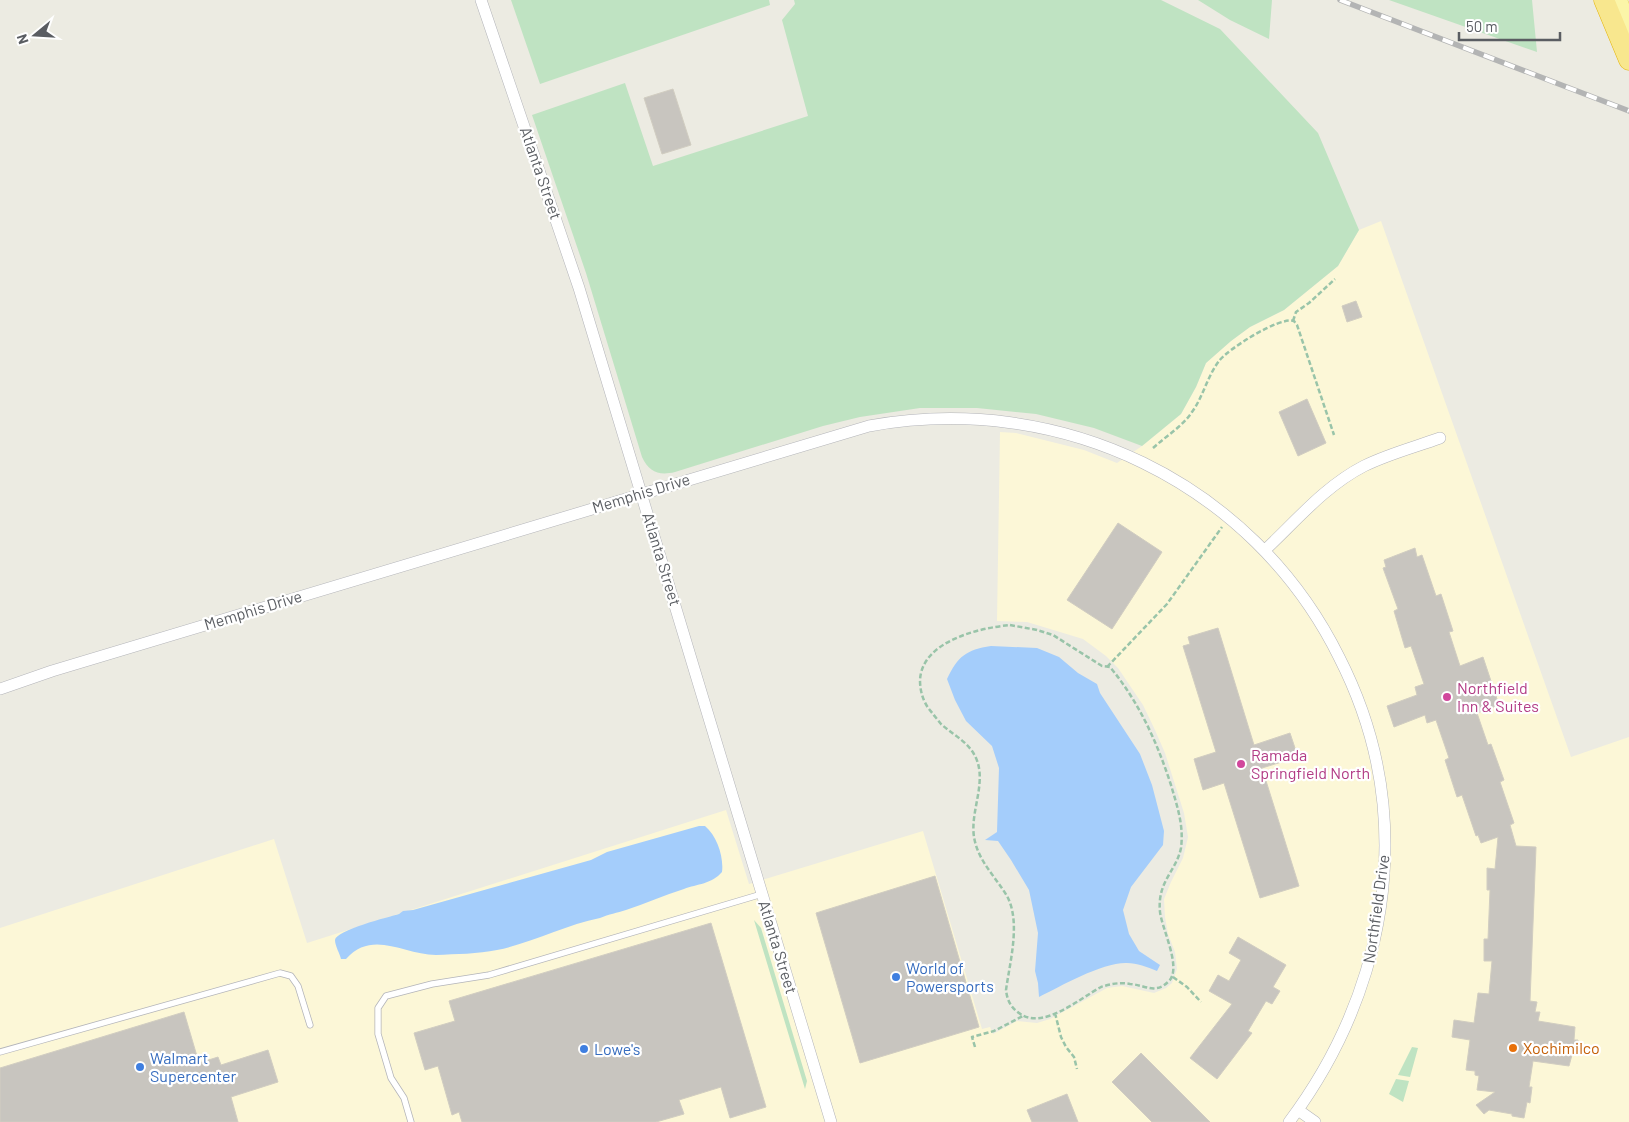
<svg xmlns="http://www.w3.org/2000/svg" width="1629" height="1122" font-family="Barlow,sans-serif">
<rect width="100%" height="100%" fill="#ecebe2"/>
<path fill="#fcf7d7" d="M1381 221 1571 757 1629 737V1122H0V928L274 839 307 943 726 810 749 884 923 831 982 1029 990 1027 993 1034 1017 1021 1037 1023 1050 1019 1107 988 1122 986 1154 993 1166 988 1172 983 1177 969 1175 952 1168 934 1165 917 1164 899 1171 882 1183 858 1188 837 1184 813 1165 753 1155 730 1143 705 1118 668 1106 656 1083 639 1027 622 997 621 1000 432 1016 433 1084 450 1117 463 1142 446 1181 414 1196 387 1206 363 1231 341 1250 327 1284 310 1338 266 1359 230Z"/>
<path fill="#bfe3c2" d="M511 0H769L770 5 540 84Z
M794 0H1161L1220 29 1318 133 1359 230 1338 266 1284 310 1250 327 1231 341 1206 363 1196 387 1181 414 1142 446 1094 428 1036 414 977 408H920L860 417 823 426 675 472C659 476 649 472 642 457L586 273 532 115 625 83 653 166 808 116 782 20 795 4Z
M1198 0H1272L1269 39 1230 20Z
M1389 0H1532L1537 52Z
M754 920 761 928 807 1081 805 1089Z
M1412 1047 1418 1048 1410 1077 1398 1075Z
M1396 1079 1409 1081 1403 1102 1389 1094Z"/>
<path fill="#a4cdfb" d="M991 646 1037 648 1059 657 1078 673 1097 684 1100 693 1140 754 1152 785 1164 831 1163 845 1131 887 1123 910 1129 934 1139 951 1160 965 1157 971C1147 967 1137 963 1127 963 1103 962 1061 986 1039 997L1038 983 1035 971 1038 933 1029 890 1011 860 998 841 985 840 997 832 999 768 992 746 966 721 955 700 947 679C958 656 966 650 991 646Z
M699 826H705C717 836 724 857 722 872 712 884 697 884 684 889 664 895 645 904 626 910 617 913 609 914 600 918 565 925 532 943 497 950 478 954 456 954 436 955 404 955 373 929 346 959H341C340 954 335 946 335 940 336 930 389 917 399 914L403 911 413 910 591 860 607 852Z"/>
<path fill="#c8c5bf" stroke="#d1cdc1" d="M673 89 691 145 662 154 644 98Z
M1356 301 1362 317 1347 322 1342 306Z
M1307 399 1326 443 1298 456 1279 412Z
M1118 523 1162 552 1112 629 1067 600Z
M1415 548 1417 557 1422 555 1436 596 1441 594 1453 631 1449 632 1460 666 1483 657 1499 705 1477 713 1488 745 1491 744 1504 780 1500 782 1514 823 1510 825 1516 846 1536 847 1530 1001 1537 1002 1535 1012H1540L1538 1021 1575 1027 1574 1040H1578L1576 1054 1572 1055 1569 1066 1533 1061 1529 1087H1532L1530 1103 1527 1102 1524 1118 1512 1116V1114L1489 1110 1484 1114 1476 1105 1495 1092 1477 1090 1479 1076 1475 1075V1071L1466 1070 1470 1040 1452 1037 1454 1020 1474 1023 1478 993 1489 994 1492 961H1484V939H1488L1490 890H1487V868L1495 869 1498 837 1481 843 1478 835 1476 836 1462 795 1457 797 1445 760 1449 758 1436 720 1427 723 1425 715 1394 727 1387 706 1417 695 1415 687 1424 684 1411 646 1405 648 1394 611 1398 609 1383 568 1386 567 1384 560Z
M1218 628 1254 745 1290 733 1298 757 1262 768 1299 886 1260 898 1224 783 1203 790 1194 759 1216 752 1183 646 1190 644 1188 637Z
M935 876 979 1027 860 1063 816 913Z
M711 923 766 1107 730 1118 721 1087 679 1100 684 1114 656 1122H462L459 1112 452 1115 438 1066 425 1070 414 1033 455 1021 449 1001Z
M1238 937 1286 965 1273 987 1280 991 1272 1004 1266 1001 1248 1031 1252 1033 1217 1079 1190 1058 1232 1004 1209 991 1218 975 1229 981 1241 960 1229 953Z
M184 1012 199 1063 218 1057 221 1065 268 1050 278 1082 231 1097 238 1122H0V1068Z
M1141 1053 1210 1122H1152L1112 1082Z
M1067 1094 1078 1122H1032L1027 1110Z"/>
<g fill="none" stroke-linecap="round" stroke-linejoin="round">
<g stroke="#b3b4b9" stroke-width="7">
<path id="service" d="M0 1052 280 973 291 976 298 986 310 1025
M411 1122 404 1098 391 1078 378 1034V1008L386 996 432 984 489 975 762 894"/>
</g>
<g stroke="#b3b4b9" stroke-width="12">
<path id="minor" d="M481 0 579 288 831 1122
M1265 550C1296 521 1325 486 1364 466 1388 454 1415 447 1440 438
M0 689 52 671 869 426C1060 391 1252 482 1339 657 1362 702 1378 753 1383 804 1394 919 1358 1030 1289 1122
M1298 1110 1315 1122"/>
</g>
<g stroke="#ebd05d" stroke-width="19">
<path id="primary" d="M1618 0 1629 31"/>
</g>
<g stroke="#e4b40a" stroke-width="21">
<path id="motorway" d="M1604 0 1629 60"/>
</g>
<path stroke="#99c4a9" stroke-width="2.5" stroke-dasharray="5 2.5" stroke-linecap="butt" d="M1293 321 1296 312 1309 303 1335 279
M1153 448C1166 436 1182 427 1192 412 1203 397 1207 377 1219 361 1228 349 1280 316 1294 321L1297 325 1334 435
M1010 625 1037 630 1053 635 1102 666 1110 667C1139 702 1157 742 1171 785 1177 806 1184 825 1181 848 1176 872 1157 881 1160 912 1162 929 1182 968 1169 981 1155 995 1146 985 1130 984 1120 982 1110 984 1101 987 1079 999 1042 1031 1019 1013 1010 1007 1007 999 1006 990 1010 961 1021 922 1007 896 995 876 978 861 974 837 970 811 987 783 976 758 969 742 953 735 941 724 937 719 933 714 929 709 923 701 920 691 920 680 922 641 979 628 1010 625Z
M1107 667 1167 604 1222 527
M1173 977 1187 987 1201 1002
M1055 1013 1061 1037 1066 1047 1074 1057 1077 1069
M975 1047 972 1037 994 1031 1023 1016"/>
<use href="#service" stroke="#fff" stroke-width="5.5"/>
<use href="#minor" stroke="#fff" stroke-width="11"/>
<use href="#primary" stroke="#fbf5a8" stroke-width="18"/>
<use href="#motorway" stroke="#f8e78e" stroke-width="20"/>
<g stroke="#b3b4b4" stroke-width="5.5">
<path id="rail" d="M1340 0 1629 111"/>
</g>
<use href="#rail" stroke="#fff" stroke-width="4" stroke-dasharray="11" stroke-linecap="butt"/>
</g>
<g fill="#d1479c" stroke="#fff" stroke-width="2">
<circle cx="1447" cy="697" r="5"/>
<circle cx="1241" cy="764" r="5"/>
</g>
<g fill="#3f7fe0" stroke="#fff" stroke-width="2">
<circle cx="896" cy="977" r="5"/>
<circle cx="584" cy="1049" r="5"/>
<circle cx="140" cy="1067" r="5"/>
</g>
<circle fill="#e8710a" stroke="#fff" stroke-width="2" cx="1513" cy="1048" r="5"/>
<g text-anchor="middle" stroke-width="4.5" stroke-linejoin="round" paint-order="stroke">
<g font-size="16" fill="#5a5d62" stroke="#fff">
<text transform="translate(541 173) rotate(71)" y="6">Atlanta Street</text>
<text transform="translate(641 493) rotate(-17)" y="6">Memphis Drive</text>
<text transform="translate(662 559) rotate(73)" y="6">Atlanta Street</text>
<text transform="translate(253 610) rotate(-17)" y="6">Memphis Drive</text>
<text transform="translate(1376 909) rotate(-82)" y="6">Northfield Drive</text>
<text transform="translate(778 947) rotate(73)" y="6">Atlanta Street</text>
</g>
<g font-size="16" fill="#b23c85" stroke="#fff" text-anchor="start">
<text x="1457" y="694">Northfield<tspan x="1457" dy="18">Inn &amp; Suites</tspan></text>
<text x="1251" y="761">Ramada<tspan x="1251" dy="18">Springfield North</tspan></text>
</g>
<g font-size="16" fill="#366cbe" stroke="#fff" text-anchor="start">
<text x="906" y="974">World of<tspan x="906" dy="18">Powersports</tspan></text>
<text x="594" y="1055">Lowe's</text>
<text x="150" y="1064">Walmart<tspan x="150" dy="18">Supercenter</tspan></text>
</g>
<g font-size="16" fill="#c56008" stroke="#fff" text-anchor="start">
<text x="1523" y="1054">Xochimilco</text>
</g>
</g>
<g transform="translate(35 35) rotate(252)" stroke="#ffffff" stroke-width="4" paint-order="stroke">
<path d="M0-4L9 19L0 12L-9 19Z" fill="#5a5d62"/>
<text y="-8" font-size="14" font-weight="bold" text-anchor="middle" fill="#5a5d62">N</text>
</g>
<path d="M1459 32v8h101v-8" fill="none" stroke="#5a5d62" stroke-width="2.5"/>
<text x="1466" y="32" font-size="15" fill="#5a5d62" stroke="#ffffff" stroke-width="4" paint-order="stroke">50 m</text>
</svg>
